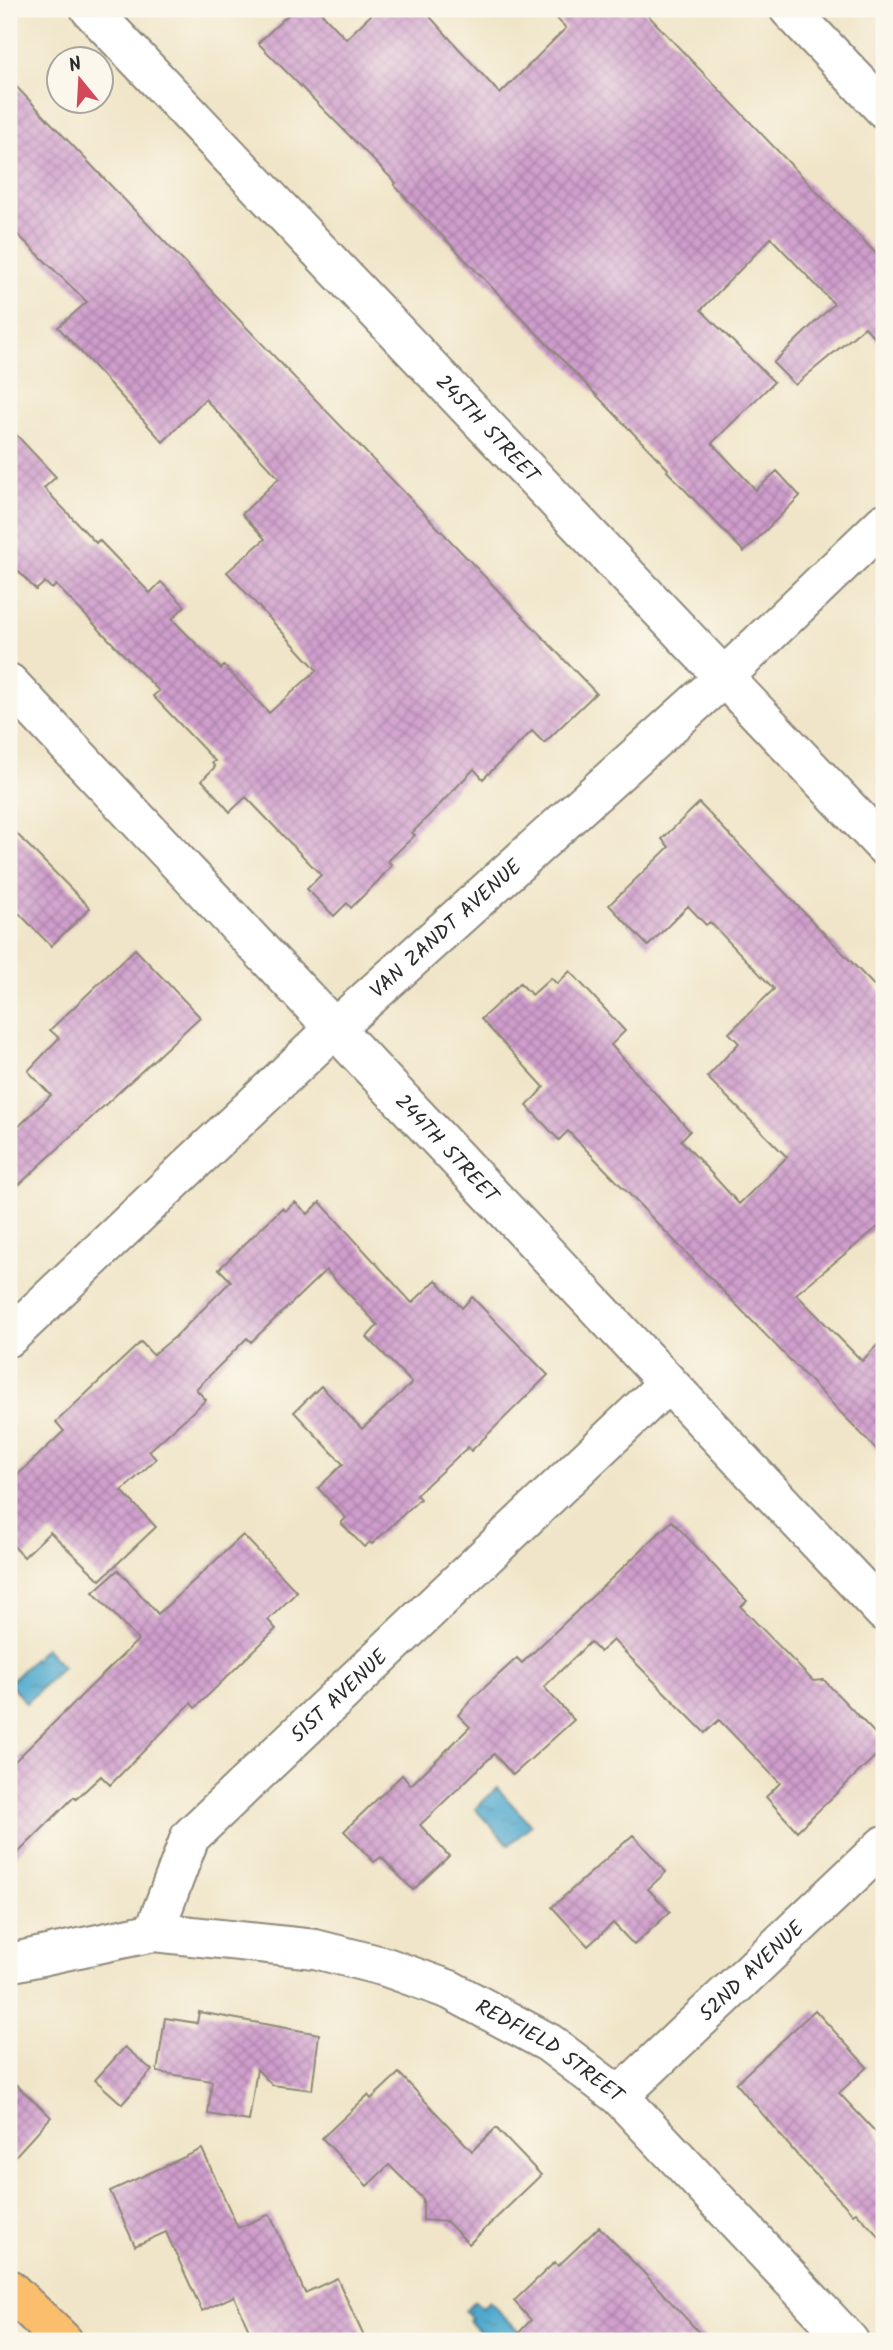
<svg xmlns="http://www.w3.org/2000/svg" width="893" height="2350" font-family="Kalam,sans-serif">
<defs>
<pattern id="water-ripples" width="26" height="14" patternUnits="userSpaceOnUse" patternTransform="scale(1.75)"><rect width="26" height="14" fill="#50a9cd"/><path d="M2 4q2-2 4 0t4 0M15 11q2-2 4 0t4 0" fill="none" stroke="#438aa7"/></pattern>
<pattern id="building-cross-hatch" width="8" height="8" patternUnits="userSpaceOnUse" patternTransform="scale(1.75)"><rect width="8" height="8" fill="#d09ecd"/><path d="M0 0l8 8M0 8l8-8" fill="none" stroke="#a981a7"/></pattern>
</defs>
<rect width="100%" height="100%" fill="#fbf7ec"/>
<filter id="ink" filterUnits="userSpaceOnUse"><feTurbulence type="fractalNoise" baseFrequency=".0143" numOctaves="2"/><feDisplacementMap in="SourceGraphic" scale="14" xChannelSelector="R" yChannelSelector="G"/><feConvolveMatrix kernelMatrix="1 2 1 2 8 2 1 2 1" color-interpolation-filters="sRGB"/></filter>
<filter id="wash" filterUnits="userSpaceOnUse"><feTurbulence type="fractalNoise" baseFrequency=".00686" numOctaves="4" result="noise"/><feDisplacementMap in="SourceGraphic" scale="28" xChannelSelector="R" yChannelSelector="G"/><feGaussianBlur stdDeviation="1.57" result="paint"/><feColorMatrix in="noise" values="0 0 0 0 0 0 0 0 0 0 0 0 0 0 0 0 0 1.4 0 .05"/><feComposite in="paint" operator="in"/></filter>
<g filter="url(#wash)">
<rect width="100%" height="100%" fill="#f0e5c8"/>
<path fill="url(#water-ripples)" stroke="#3e6a7c" stroke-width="2" d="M45 1648 63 1667 26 1703 9 1683Z
M497 1788 531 1825 509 1845 475 1809Z
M475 2301 482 2308 489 2301 519 2331 518 2341H489L469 2321 472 2318 465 2311Z"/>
<g id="blocks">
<path fill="url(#building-cross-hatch)" d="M294 9H318L346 39 377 9H423L500 94 566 28 548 9H642L884 262V348L865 327 795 385 773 363 834 304 771 238 701 310 774 382 712 443 756 490 777 471 800 496 744 552 667 471 668 469 422 215 394 185 396 183 258 43Z
M9 79 596 693 544 743 532 731 483 779 474 769 412 833 415 835 388 861 392 865 378 881 351 908 347 903 334 916 307 889 321 875 246 797 230 812 202 780 215 767 212 763 215 761 153 696 159 691 56 585 52 589 45 582 36 590 9 561V427L56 477 44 488 96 543 99 540 150 593 161 582 185 606 172 619 221 669 224 666 269 713 317 670 227 572 265 539 242 514 279 478 205 399 163 442 58 327 87 302 9 226Z
M699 803 884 996V1222L796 1294 862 1361 884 1338V1457L568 1131 559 1140 527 1106 544 1087 481 1019 520 983 532 995 551 978 557 984 570 971 625 1031 611 1045 690 1131 681 1140 739 1204 787 1157 707 1077 739 1043 729 1033 774 989 710 922 706 925 688 906 648 946 609 905 669 847 662 839Z
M9 826 90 908 51 946 9 903Z
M135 949 200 1017 9 1194V1136L51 1095 28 1071 59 1038 50 1030Z
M295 1202 308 1214 320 1202 412 1303 436 1280 462 1308 472 1297 548 1375 471 1451 468 1447 416 1495 420 1499 372 1544 370 1542 364 1547 341 1523 346 1518 318 1488 343 1464 294 1412 321 1386 362 1429 412 1383 367 1337 378 1325 326 1270 251 1342 247 1338 196 1389 206 1400 149 1451 156 1459 122 1491 156 1527 100 1580 50 1532 24 1557 9 1541V1483L64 1431 56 1422 141 1342 153 1355 175 1337 231 1281 219 1269 282 1208 285 1211Z
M672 1521 747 1601 741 1607 813 1681 824 1680 884 1743V1748L797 1831 766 1797 780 1783 719 1720 705 1733 613 1640 600 1652 590 1642 544 1687 574 1720 513 1775 494 1754 420 1825 449 1856 413 1890 381 1857 374 1862 344 1831 402 1775 411 1785 470 1727 458 1715 472 1699 517 1658 522 1663Z
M243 1535 297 1592 268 1620 276 1629 195 1708 191 1703 110 1785 101 1776 76 1799 74 1797 9 1862V1767L138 1640 93 1592 118 1570 158 1614Z
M633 1835 666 1872 648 1889 670 1912 634 1945 613 1923 588 1946 552 1907Z
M815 2010 867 2067 839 2093 884 2141V2242L856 2212 853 2214 799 2157 736 2083Z
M199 2012 319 2034 312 2090 272 2085 257 2069 249 2121 208 2114 212 2081 157 2072 165 2018 197 2023Z
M125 2047 152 2070 122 2104 95 2080Z
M399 2073 472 2151 496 2128 541 2175 469 2244 447 2222 423 2220V2199L389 2165 367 2186 322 2138 368 2095 371 2099Z
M9 2078 51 2117 9 2163Z
M202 2149 238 2228 270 2214 305 2293 337 2278 366 2341H254L234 2296 202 2311 166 2232 135 2246 110 2191Z
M599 2227 643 2272 707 2341H511L531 2320 514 2301 555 2262 558 2266Z"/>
</g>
</g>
<g filter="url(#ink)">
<use href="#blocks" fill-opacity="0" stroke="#8e887a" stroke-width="2"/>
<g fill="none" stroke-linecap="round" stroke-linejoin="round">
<g stroke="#8e887a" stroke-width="42">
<g id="minor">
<path id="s1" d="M90 9 884 846"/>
<path d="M789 9 884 109"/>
<path id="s2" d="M9 683 884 1612"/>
<path id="s3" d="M9 1337 334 1029 723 678 884 523"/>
<path id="s4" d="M154 1932 315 1949 386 1967 450 1990 549 2043 619 2096 849 2341"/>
<path id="s5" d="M9 1963 154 1932 190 1837 668 1383"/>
<path id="s6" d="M619 2096 884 1845"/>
</g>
</g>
<g stroke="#8e887a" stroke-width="42">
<path id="major" d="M9 2289 63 2341"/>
</g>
<use href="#minor" stroke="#fff" stroke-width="38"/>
<use href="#major" stroke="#fabe6d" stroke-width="38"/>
</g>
</g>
<g text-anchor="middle" stroke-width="5" stroke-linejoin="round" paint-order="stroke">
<g font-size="21" fill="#2b2b2b" stroke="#fbf7ec">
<text dy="7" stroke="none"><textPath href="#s1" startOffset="578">245TH STREET</textPath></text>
<text dy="7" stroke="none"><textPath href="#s3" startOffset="598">VAN ZANDT AVENUE</textPath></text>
<text dy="7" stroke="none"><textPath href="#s2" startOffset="639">244TH STREET</textPath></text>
<text dy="7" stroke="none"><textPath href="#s5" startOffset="455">51ST AVENUE</textPath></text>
<text dy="7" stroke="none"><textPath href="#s6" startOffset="182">52ND AVENUE</textPath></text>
<text dy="7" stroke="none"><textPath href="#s4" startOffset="420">REDFIELD STREET</textPath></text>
</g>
</g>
<rect width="893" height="2350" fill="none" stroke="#fbf7ec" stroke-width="35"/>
<g transform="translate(80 80) rotate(342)"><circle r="33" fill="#fbf7ec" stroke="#a8a59f" stroke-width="2"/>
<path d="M0-5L12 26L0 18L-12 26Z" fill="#d1495b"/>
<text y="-10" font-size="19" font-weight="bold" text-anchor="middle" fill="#2b2b2b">N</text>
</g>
</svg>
